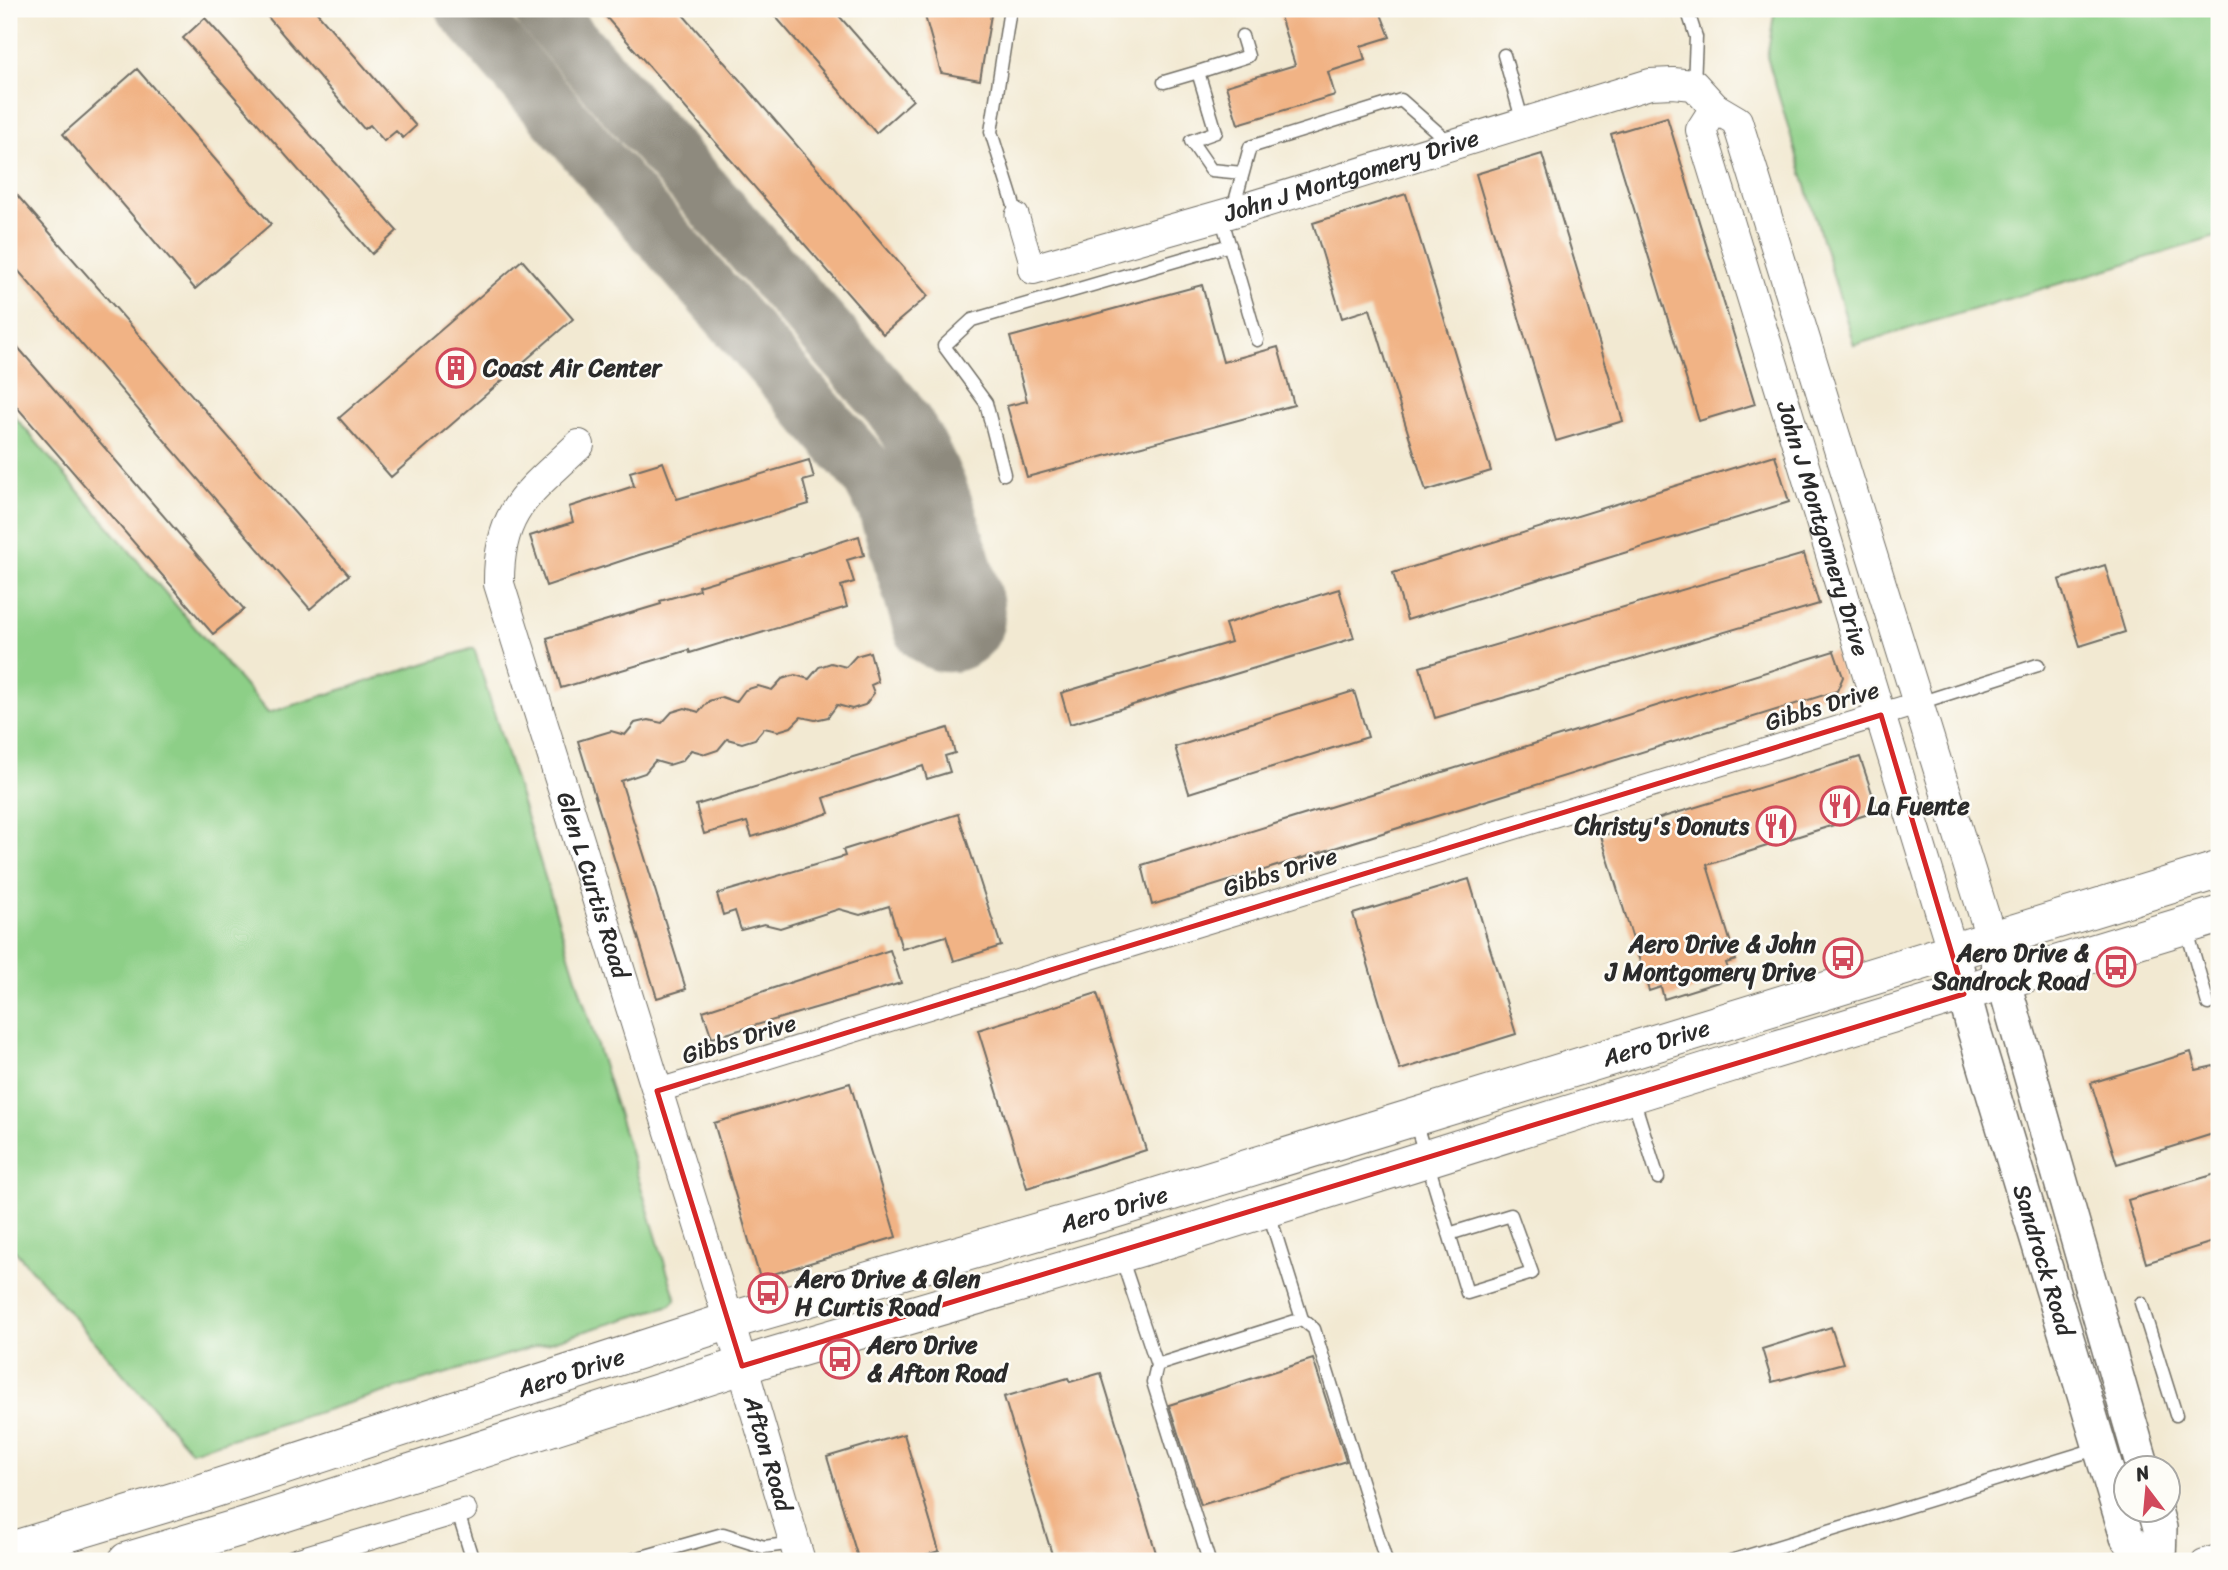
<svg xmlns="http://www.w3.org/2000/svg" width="2228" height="1570" font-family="Sriracha,sans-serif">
<rect width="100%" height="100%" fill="#fdfcf7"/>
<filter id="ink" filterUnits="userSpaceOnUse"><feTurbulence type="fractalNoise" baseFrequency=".0143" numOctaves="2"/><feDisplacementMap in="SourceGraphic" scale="14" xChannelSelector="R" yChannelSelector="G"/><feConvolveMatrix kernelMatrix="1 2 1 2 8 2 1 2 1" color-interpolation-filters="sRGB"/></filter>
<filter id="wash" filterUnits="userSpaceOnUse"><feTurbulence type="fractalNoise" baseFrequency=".00686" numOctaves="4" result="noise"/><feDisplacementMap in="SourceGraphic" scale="28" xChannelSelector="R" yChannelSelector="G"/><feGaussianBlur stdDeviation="1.57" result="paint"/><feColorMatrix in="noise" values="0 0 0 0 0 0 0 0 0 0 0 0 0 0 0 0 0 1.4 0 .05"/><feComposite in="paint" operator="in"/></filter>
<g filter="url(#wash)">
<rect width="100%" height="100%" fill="#f2e9d2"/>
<path fill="#8dcf87" stroke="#5c7d59" stroke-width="2" d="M1775 9H2219V236L1854 345 1767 57Z
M9 410 268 713 474 648 676 1300 671 1305 191 1451 9 1244Z"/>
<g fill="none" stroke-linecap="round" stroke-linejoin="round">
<path stroke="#8e8a7e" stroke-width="58" d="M465 9 869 474 886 506 923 630C932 640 943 646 956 642 965 639 972 633 975 624 979 608 969 587 965 572 948 512 932 461 895 410L542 9"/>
</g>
<g id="blocks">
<path fill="#f1b385" d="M261 9H314L416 126 403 138 396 131 384 141 370 125 364 129Z
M599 9H678L928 296 883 334Z
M769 9H833L913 100 876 133Z
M923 9H992L980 80 941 73Z
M1302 9H1379L1390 37 1361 46 1365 60 1328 72 1335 95 1238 124 1226 86 1295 65 1280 16Z
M205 18 397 231 372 254 183 38Z
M137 69 271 224 195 289 63 134Z
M1667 117 1755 404 1699 421 1611 134Z
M1542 154 1623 421 1556 441 1476 174Z
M9 186 349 575 310 609 9 260Z
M1406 194 1491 471 1426 491 1370 309 1342 318 1313 223Z
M522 260 573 319 391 477 339 418Z
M1202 285 1223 362 1278 347 1294 405 1027 477 1007 406 1027 401 1010 337Z
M9 337 244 609 213 634 9 398Z
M1775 455 1789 502 1407 620 1393 573Z
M809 460 814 478 803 481 809 504 639 555 546 586 530 536 573 522 569 507 634 486 630 472 663 462 677 499Z
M859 536 864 555 847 560 854 582 841 586 847 607 741 639V637L690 653 689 650 561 688 547 638 661 604 660 601 699 590 698 586 802 555V554Z
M1804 554 1819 604 1435 718 1420 667Z
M2105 565 2125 632 2080 646 2059 580Z
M1339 589 1354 638 1070 724 1061 693 1231 642 1225 624Z
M1834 651 1843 677 1837 691 1152 905 1142 865Z
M870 652 878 682 871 685 874 693 865 705 852 709 837 705 828 717 815 720 801 717 791 727 778 731 764 728 755 739 742 743 727 739 718 750 706 754 691 750 682 761 669 765 655 761 645 773 621 781 686 989 657 998 578 741 611 731 625 735 635 723 648 720 662 723 672 712 685 708 699 712 709 701 722 697 736 702 745 690 758 686 772 690 782 679 795 675 809 679 819 667 831 663 846 667 856 656Z
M1354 691 1368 737 1189 793 1175 747Z
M948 728 955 753 945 756 950 772 927 779 923 766 829 796 824 798 829 813 752 837 747 822 704 834 696 805Z
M1860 757 1878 811 1707 865 1736 960 1726 963 1731 978 1664 999 1661 987 1649 991 1601 836Z
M958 814 1001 946 954 961 946 936 902 949 889 906 860 915 839 909 780 928 764 924 741 930 735 911 723 915 717 894 845 856 843 850Z
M1469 879 1516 1034 1400 1070 1353 914Z
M890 950 901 983 712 1038 703 1011Z
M1097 993 1146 1150 1027 1188 978 1030Z
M2191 1052 2196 1070 2214 1066 2219 1082V1120L2213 1122 2216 1133 2117 1164 2091 1083Z
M850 1083 896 1237 760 1278 714 1123Z
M2219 1173V1240L2146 1263 2128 1200Z
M1831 1327 1843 1363 1772 1382 1762 1349Z
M1313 1359 1346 1461 1201 1505 1169 1405Z
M1101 1373 1157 1556 1142 1561H1054L1004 1397 1068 1378 1070 1382Z
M904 1434 939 1551 905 1561H859L827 1457Z"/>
</g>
</g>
<g filter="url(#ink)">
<use href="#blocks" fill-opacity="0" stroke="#716e65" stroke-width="2"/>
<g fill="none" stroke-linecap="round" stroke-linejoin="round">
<g stroke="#716e65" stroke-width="15">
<path id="service" d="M1010 9 991 132 1017 215
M1687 9 1696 37 1694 85
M1504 55 1523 123
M1198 72 1248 56 1242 36
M1164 82 1198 72 1216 132 1191 141 1211 170 1243 173
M1233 209 1250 147 1401 100 1451 144
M1221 216 1257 340
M1004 474 986 403 944 346 972 320 1230 245
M1919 703 2038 665
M2186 927 2208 1004
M1633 1098 1658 1178
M1415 1121 1467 1293 1532 1273 1511 1215 1449 1234
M1121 1257 1157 1365 1302 1319 1268 1210
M2141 1303 2176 1415
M1302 1319 1314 1329 1386 1561
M1157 1365 1153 1382 1209 1561
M458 1513 473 1561
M628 1561 723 1534 764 1547 794 1543
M1731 1561 2099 1448"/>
</g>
<g stroke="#716e65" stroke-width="25">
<path id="minor" d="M1017 215 1033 269
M657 1091 1919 703
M294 1561 465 1510
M2203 1561 2219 1556"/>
</g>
<g stroke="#716e65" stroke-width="32">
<g id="tertiary">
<path id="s1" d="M1715 108 1701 130 1953 953"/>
<path id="s2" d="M1033 269 1233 212 1650 84 1673 83 1694 85 1715 108 1737 121 1992 941"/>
<path id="s3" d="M579 445C529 493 498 509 499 584L729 1321 800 1561"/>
</g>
</g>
<g stroke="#716e65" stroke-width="36">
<g id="secondary">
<path d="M1992 941 2143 1468"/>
<path id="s4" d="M1953 953 1973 1027 2127 1537 2146 1561"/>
<path d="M2155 1510 2160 1528 2159 1561"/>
</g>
</g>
<g stroke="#716e65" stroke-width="39">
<g id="primary">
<path id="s5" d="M9 1551 201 1493 729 1321 1109 1211 2219 870"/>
<path d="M127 1561 241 1527 769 1357 1163 1241 1764 1053 2219 915"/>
</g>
</g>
<use href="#service" stroke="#fff" stroke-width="12"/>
<use href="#minor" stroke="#fff" stroke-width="23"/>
<use href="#tertiary" stroke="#fff" stroke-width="30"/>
<use href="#secondary" stroke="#fff" stroke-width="33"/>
<use href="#primary" stroke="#fff" stroke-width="37"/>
</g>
</g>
<path fill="none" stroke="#d62828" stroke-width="5" stroke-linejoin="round" d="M1881 715 1964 994 742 1366 657 1091Z"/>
<defs>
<g id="building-ring" transform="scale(2.0125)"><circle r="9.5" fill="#fdfcf7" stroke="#d1495b" stroke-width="1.5"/><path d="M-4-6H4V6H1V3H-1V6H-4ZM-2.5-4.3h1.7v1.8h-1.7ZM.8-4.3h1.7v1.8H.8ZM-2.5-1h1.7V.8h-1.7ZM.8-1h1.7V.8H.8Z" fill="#d1495b"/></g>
<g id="restaurant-ring" transform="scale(2.0125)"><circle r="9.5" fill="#fdfcf7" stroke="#d1495b" stroke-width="1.5"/><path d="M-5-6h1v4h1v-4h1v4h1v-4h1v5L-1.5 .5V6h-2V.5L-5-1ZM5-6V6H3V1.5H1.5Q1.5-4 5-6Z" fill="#d1495b"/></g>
<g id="bus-ring" transform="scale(2.0125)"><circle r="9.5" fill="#fdfcf7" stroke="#d1495b" stroke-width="1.5"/><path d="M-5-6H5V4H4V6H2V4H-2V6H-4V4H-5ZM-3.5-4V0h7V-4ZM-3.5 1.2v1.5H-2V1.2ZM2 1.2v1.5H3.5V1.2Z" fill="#d1495b"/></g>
</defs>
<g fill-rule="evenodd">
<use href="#building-ring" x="456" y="368"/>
<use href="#restaurant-ring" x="1840" y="806"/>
<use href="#restaurant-ring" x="1776" y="826"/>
<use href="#bus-ring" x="1843" y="958"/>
<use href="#bus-ring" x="2116" y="967"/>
<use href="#bus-ring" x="768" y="1293"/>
<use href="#bus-ring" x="840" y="1359"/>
</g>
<g text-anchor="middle" stroke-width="5" stroke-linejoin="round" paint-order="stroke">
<g font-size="24" fill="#2b2b2b" stroke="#fdfcf7">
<text dy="8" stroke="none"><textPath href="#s2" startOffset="332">John J Montgomery Drive</textPath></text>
<text dy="8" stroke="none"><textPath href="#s1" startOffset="443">John J Montgomery Drive</textPath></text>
<text transform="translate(1822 706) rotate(-17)" y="8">Gibbs Drive</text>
<text transform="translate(1280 872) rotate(-17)" y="8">Gibbs Drive</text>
<text dy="8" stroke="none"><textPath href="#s3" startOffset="483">Glen L Curtis Road</textPath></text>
<text transform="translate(739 1039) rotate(-17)" y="8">Gibbs Drive</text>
<text dy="8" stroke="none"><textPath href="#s5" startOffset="1724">Aero Drive</textPath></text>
<text dy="8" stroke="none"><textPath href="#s5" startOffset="1157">Aero Drive</textPath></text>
<text dy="8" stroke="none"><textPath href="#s4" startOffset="320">Sandrock Road</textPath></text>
<text dy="8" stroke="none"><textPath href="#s5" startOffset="590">Aero Drive</textPath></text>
<text dy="8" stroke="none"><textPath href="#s3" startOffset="1078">Afton Road</textPath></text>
</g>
<g font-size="24" font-weight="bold" fill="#2b2b2b" stroke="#fdfcf7" text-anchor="start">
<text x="483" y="376">Coast Air Center</text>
<text x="1867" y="814">La Fuente</text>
<text x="1749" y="834" text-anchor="end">Christy's Donuts</text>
<text x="1816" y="952" text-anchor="end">Aero Drive &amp; John<tspan x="1816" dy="28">J Montgomery Drive</tspan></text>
<text x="2089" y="961" text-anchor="end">Aero Drive &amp;<tspan x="2089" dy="28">Sandrock Road</tspan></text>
<text x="795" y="1287">Aero Drive &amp; Glen<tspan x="795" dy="28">H Curtis Road</tspan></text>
<text x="867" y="1353">Aero Drive<tspan x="867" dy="28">&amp; Afton Road</tspan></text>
</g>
</g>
<rect width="2228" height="1570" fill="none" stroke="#fdfcf7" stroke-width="35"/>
<g transform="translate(2147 1489) rotate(344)"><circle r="33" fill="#fdfcf7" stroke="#a9a8a5" stroke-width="2"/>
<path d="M0-5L12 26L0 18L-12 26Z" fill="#d1495b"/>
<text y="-10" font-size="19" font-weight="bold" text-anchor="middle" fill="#2b2b2b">N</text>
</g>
</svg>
